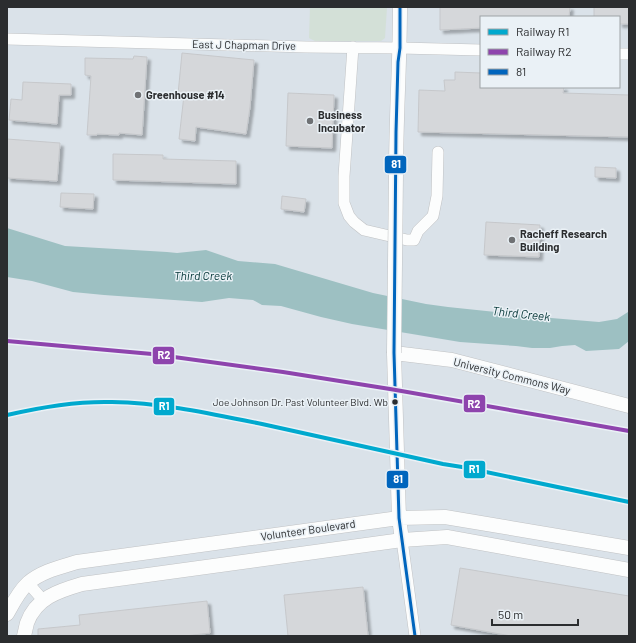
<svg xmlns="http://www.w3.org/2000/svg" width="636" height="643" font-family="Barlow,sans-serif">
<defs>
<filter id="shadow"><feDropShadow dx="3.5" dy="3.5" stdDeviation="1" flood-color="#0004"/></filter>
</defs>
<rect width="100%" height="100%" fill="#edf0f3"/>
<path fill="#dae2e9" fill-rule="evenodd" d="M7 7H629V636H7ZM481 17H619V87H481Z"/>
<path fill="#d3e0d7" d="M310 7H387L385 38 381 41H315L309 38Z"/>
<path fill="#9dc0c2" d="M7 228 65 246 167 252 177 253 206 250 238 261 275 264 373 293 426 304 448 307 551 318 599 322 617 319 628 312 629 310V341L619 349 586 351 575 345 562 346 550 348H532L516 346 460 342 352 324 321 317 281 306 262 305 253 300 229 298 202 302 104 295 73 292 32 281 7 277Z"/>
<path fill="#d5d7da" stroke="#c6c8cb" filter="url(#shadow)" d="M440 7H570L569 17H481V28L440 30Z
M594 7H629V24H619V17H594Z
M182 53 254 60 250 107 246 134 196 127 195 141 179 139 184 95 178 94Z
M134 56 147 57 142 135 119 133V135L97 134V135H87L91 76 85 75V58L133 59Z
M455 72 481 73V87H564L563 93 629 95V137L418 132 419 90 445 91 444 80H455Z
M23 82 71 84V95H59L57 124 9 120 11 99 22 100Z
M288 93 334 95 332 148 286 146Z
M7 139 60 143 57 181 7 178Z
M113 154 163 155V159L236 161V184L177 182 113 180Z
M595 167 616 168V178L595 177Z
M61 193 94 194 93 209 60 207Z
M282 196 306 199 304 212 281 209Z
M486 222 540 225 539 257 484 255Z
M460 568 629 596V636H511L451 625Z
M363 587 368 636H288L284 595Z
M207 601 210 633 185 636H38V629L80 625 79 615Z"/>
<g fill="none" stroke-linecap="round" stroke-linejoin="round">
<g stroke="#c0c2c4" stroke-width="12">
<path id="minor" d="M7 39 306 47 400 48 481 50
M353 47 344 176V203L349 216 354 222 364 230 407 240H414L418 231 433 216 437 196 438 152
M619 54H629
M402 540 415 636
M28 583 43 600"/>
</g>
<g stroke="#c0c2c4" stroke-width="15">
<path id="tertiary" d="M396 173C396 117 400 62 400 7
M402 540 399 518 394 353 452 360 629 406
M7 614C13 603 19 591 28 583 42 571 61 567 77 562L399 518 445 517 629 548
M24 636C25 632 26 627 27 623 36 598 58 591 82 584L402 540 447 537 629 570"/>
</g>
<use href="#minor" stroke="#fcfdfd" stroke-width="11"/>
<use href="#tertiary" stroke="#fcfdfd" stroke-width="14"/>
<g stroke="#c0c2c4" stroke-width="15" stroke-linecap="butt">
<path id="tertiary-bridge" d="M394 353 396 173"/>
</g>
<use href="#tertiary-bridge" stroke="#fcfdfd" stroke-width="14"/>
<g stroke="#eaf1f6" stroke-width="6">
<path id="bus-1" d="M400 7V48L398 62 396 132 394 353 399 518 415 636"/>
</g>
<use href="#bus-1" stroke="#0065bd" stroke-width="3"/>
<g stroke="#eaf1f6" stroke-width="7">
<path id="rail-1" d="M7 415C41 407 77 401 112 402 164 403 212 414 262 424 323 437 383 451 443 464L462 467 629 502"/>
</g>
<g stroke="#eaf1f6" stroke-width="7">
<path id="rail-2" d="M7 341 152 354 283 372 390 389 629 431"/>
</g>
<use href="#rail-1" stroke="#00a9ce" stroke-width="4"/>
<use href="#rail-2" stroke="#8e44ad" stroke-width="4"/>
</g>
<g fill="#6f7174" stroke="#eaf1f6" stroke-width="1.5">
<circle cx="138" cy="95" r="4"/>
<circle cx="310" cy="121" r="4"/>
<circle cx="512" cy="240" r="4"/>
</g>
<circle fill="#2b2d2f" stroke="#eaf1f6" stroke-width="1.5" cx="395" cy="402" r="3.5"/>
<g text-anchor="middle" stroke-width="3" stroke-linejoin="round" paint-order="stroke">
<g font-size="10" fill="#2b2d2f" stroke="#eaf1f6" text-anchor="end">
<text x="388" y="406">Joe Johnson Dr. Past Volunteer Blvd. Wb</text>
</g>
<g font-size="11" fill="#2b2d2f" stroke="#eaf1f6">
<text transform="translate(244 45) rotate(1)" y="4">East J Chapman Drive</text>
<text transform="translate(512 376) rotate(14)" y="4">University Commons Way</text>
<text transform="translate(308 530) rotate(-8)" y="4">Volunteer Boulevard</text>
</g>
<g font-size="11" font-weight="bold" fill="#2b2d2f" stroke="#eaf1f6" text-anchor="start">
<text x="146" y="99">Greenhouse #14</text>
<text x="318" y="119">Business<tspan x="318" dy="13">Incubator</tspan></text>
<text x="520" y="238">Racheff Research<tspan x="520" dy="13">Building</tspan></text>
</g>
<g font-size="12" font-style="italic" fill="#033536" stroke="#eaf1f6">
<text x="203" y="280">Third Creek</text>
<text transform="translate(521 314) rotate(6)" y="4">Third Creek</text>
</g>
</g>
<g stroke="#eaf1f6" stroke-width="1.5">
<rect x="384" y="155" width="23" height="19" rx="4" fill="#0065bd"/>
<rect x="152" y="346" width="23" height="19" rx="4" fill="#8e44ad"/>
<rect x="463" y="394" width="23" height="19" rx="4" fill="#8e44ad"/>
<rect x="153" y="397" width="22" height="19" rx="4" fill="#00a9ce"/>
<rect x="463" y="460" width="23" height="19" rx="4" fill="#00a9ce"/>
<rect x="386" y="470" width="23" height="19" rx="4" fill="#0065bd"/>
</g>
<g font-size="11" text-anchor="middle" font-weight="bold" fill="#fff">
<text x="396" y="168">81</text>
<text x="164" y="359">R2</text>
<text x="474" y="408">R2</text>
<text x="164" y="410">R1</text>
<text x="474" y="473">R1</text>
<text x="398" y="483">81</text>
</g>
<rect width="636" height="643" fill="none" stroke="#2b2d2f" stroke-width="16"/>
<rect x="480" y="16" width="140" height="72" fill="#eaf1f6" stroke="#9ea3a6"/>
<rect x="488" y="29" width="20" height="6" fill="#00a9ce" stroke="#9ea3a6"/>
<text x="516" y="36" font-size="12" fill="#2b2d2f">Railway R1</text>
<rect x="488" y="49" width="20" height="6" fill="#8e44ad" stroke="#9ea3a6"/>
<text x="516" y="56" font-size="12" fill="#2b2d2f">Railway R2</text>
<rect x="488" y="69" width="20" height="6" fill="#0065bd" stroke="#9ea3a6"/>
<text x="516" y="76" font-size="12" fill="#2b2d2f">81</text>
<path d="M492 619v6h86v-6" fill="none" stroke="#2b2d2f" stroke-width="2"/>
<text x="498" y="619" font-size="12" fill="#2b2d2f" stroke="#eaf1f6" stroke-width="3" paint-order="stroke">50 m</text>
</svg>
